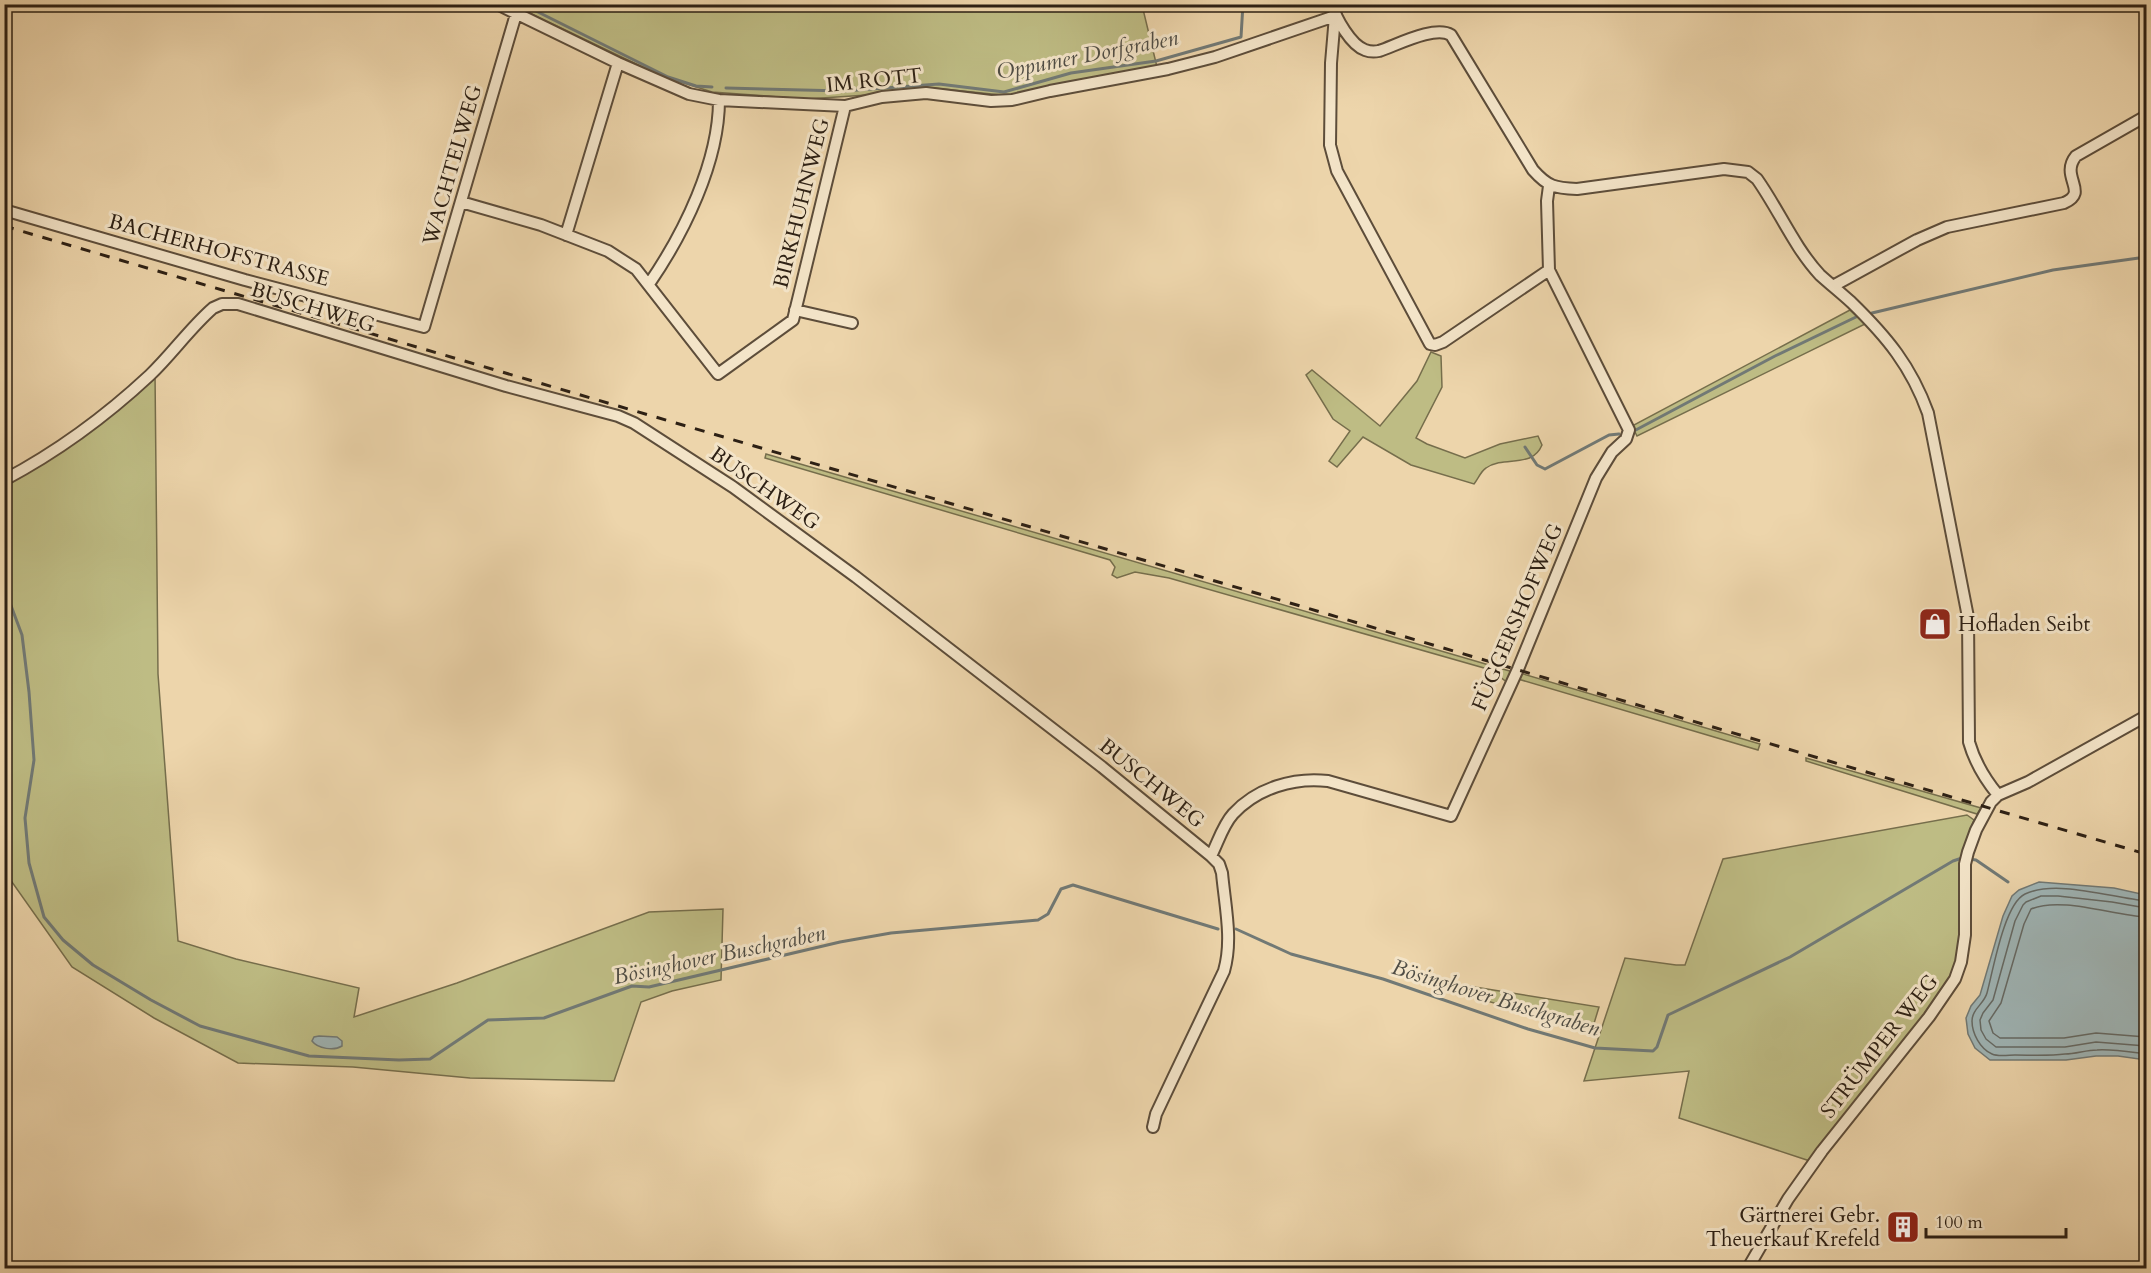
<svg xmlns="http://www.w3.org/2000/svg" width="2151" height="1273" font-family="Cardo,serif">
<rect width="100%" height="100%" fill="#edd5ab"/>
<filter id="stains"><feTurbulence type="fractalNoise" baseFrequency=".00333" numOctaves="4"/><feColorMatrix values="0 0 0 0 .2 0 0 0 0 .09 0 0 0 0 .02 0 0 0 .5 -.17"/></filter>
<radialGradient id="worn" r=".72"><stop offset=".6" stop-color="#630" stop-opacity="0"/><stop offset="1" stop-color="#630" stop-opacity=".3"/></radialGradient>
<path fill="#bebc84" stroke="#766e4c" stroke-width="1.5" d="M513 5H1142L1157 67 1011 96 924 87 867 95 807 99 712 92 659 75Z
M1850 310 1865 324 1637 436 1632 426Z
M1431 352 1441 356 1442 387 1416 438 1427 444 1465 458 1500 444 1538 436 1542 445C1532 469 1505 455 1486 468 1481 471 1478 479 1474 484L1411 465 1363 437 1337 467 1329 461 1350 431 1333 419 1306 375 1312 370 1380 426 1417 381Z
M155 373 158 674 178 941 236 959 359 988 354 1017 457 983 649 912 723 909 721 980 672 991 641 1002 614 1081 470 1078 353 1067 238 1063 154 1018 72 967 7 875 4 824V482Z
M766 454 1513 672 1508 683 1491 670 1169 578 1135 572 1117 578 1112 575 1115 567 1110 560 765 458Z
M1520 673 1760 744 1758 750 1518 679Z
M1806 758 1981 808 1977 814 1806 761Z
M1967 815 1974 820C1954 864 1969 913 1959 959 1952 988 1920 1023 1901 1046 1871 1084 1840 1122 1810 1161L1679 1118 1689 1071 1584 1081 1625 958 1676 965H1685L1723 859Z
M1456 984 1599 1007 1592 1030 1454 992Z"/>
<path fill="#9fb5b6" stroke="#717975" stroke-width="1.5" d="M2039 882 2114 888 2146 895V1060L2118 1056H2096L2066 1060H1990L1975 1048 1968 1034 1966 1018 1971 1006 1980 995 2003 916 2012 896 2019 890Z
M319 1036 337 1037 342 1041V1046C334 1051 318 1049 312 1041L314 1037Z"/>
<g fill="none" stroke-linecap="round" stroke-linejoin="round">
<path stroke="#666a65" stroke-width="1.5" d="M2146 901C2112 898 2057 879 2025 894 2004 904 1993 971 1987 993 1984 1004 1972 1009 1972 1021 1972 1033 1980 1049 1992 1054 1998 1057 2009 1055 2015 1055 2032 1055 2049 1056 2065 1054 2076 1054 2086 1050 2097 1050 2113 1049 2130 1052 2146 1054
M2146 908 2112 902 2058 896H2041L2026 902 2023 905 2015 921 1993 1000 1983 1013 1980 1020 1981 1030 1986 1039 1996 1047H2065L2096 1042 2146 1046
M2146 917C2114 916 2062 896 2031 909L2024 924 2001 1003 1989 1021 1993 1033 2000 1038H2064L2096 1033 2146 1037"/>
<path stroke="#717975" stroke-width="3" d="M528 7 668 77 696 86 712 87
M726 88 844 91 939 84 1004 92 1071 73 1156 61 1241 37 1243 4
M1872 313 2053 270 2146 257
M1632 432 1775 356 1856 317
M1525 447 1537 465 1545 469 1609 435 1619 434
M4 600 10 603 22 635 29 692 34 760 25 818 29 863 44 917 63 940 93 965 151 1000 200 1026 309 1056 399 1060 430 1059 488 1020 544 1018 632 986 649 987 840 942 891 933 1038 920 1048 914 1061 889 1073 885 1218 929
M1969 859 1976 860 2008 882
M1236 929 1291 954 1383 979 1528 1029 1595 1048 1653 1051 1657 1047 1668 1015 1790 957 1953 861 1962 858"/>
<g stroke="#5d4d3a" stroke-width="14">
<path id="minor" d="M497 4 618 63 689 94 719 100 845 106 882 97 926 93 991 101 1012 100 1050 91 1168 69 1215 57 1335 16
M1332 4C1336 19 1351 45 1365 50 1370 52 1374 52 1379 51 1397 45 1435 25 1451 35L1533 170C1548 187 1555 188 1577 189L1724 169 1748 172 1757 179C1779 210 1794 247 1820 275 1830 284 1841 293 1851 302 1887 337 1911 366 1928 413L1968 617 1969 742C1975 763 1984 778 1998 795
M1335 16 1331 63 1330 145 1337 171 1430 344 1435 345 1443 342 1549 270
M461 202 541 225 608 251 636 269 718 374 793 320 845 106
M4 210 245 280 424 327 516 14
M566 235 618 63
M649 284C684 233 719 162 719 100
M1833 286 1917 240 1947 227 2064 203C2090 192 2059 177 2076 156L2146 116
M795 310 852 323
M4 480C57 452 106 416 150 375 172 354 190 328 213 308L222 304H238L506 386 618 416 634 423 733 487 856 577 1102 767 1211 856C1218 842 1223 825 1233 814 1257 788 1294 777 1328 781L1451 816 1518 669 1596 478 1612 452 1626 439 1629 430 1549 270 1547 201 1549 186
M1153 1127 1156 1114 1173 1078 1224 971C1233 940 1225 906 1222 873L1219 864 1211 856
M1748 1268 1788 1199 1822 1151 1929 1017 1955 979 1961 962 1965 935V864L1968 852 1976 830 1991 802 1998 795 2028 782 2146 716"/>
</g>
<use href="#minor" stroke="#f3e4c8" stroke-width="10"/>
<path stroke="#2d2014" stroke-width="3" stroke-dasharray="10 10" stroke-linecap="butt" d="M4 226 2146 854"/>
</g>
<defs>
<g id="shop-square" transform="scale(1.725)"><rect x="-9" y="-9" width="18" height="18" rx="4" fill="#8f2418" stroke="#f3e4c8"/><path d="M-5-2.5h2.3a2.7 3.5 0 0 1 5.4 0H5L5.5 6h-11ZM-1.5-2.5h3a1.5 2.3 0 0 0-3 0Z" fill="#fff"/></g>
<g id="building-square" transform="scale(1.725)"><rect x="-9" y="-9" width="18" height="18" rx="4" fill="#8f2418" stroke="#f3e4c8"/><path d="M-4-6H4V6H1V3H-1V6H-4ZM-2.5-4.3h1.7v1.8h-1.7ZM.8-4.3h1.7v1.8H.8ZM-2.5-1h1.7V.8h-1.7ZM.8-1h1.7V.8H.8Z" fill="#fff"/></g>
</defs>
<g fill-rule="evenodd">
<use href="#shop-square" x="1935" y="624"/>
<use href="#building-square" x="1903" y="1227"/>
</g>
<g text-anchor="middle" stroke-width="6" stroke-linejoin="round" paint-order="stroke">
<g font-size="21" fill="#2d2014" stroke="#f3e4c8">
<text transform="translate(874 80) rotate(-6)" y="7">IM ROTT</text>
<text transform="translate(452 165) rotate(-74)" y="7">WACHTELWEG</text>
<text transform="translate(801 203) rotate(-76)" y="7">BIRKHUHNWEG</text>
<text transform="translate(219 250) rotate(15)" y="7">BACHERHOFSTRASSE</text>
<text transform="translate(313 307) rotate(17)" y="7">BUSCHWEG</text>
<text transform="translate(765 488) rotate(35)" y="7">BUSCHWEG</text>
<text transform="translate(1517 617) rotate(-67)" y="7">FÜGGERSHOFWEG</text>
<text transform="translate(1152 783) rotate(39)" y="7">BUSCHWEG</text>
<text transform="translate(1879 1046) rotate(-52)" y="7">STRÜMPER WEG</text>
</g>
<g font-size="21" fill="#2d2014" stroke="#f3e4c8" text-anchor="start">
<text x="1958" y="631">Hofladen Seibt</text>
<text x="1880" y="1222" text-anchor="end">Gärtnerei Gebr.<tspan x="1880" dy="24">Theuerkauf Krefeld</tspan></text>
</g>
<g font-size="22" font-style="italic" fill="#4f4d45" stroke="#f3e4c8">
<text transform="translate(1087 54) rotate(-11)" y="8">Oppumer Dorfgraben</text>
<text transform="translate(719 954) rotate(-12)" y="8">Bösinghover Buschgraben</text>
<text transform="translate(1496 997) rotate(17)" y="8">Bösinghover Buschgraben</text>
</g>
</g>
<rect width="2151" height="1273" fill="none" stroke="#edd5ab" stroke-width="24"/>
<rect x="6" y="6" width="2139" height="1261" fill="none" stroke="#2d2014" stroke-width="3"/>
<rect x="12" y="12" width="2127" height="1249" fill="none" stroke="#2d2014" stroke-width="1.5"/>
<path d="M1926 1228v9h140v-9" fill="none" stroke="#2d2014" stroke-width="3"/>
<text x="1935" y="1228" font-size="18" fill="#2d2014" stroke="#f3e4c8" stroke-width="4.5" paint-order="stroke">100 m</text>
<rect width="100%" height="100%" filter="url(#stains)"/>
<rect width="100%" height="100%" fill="url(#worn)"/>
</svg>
